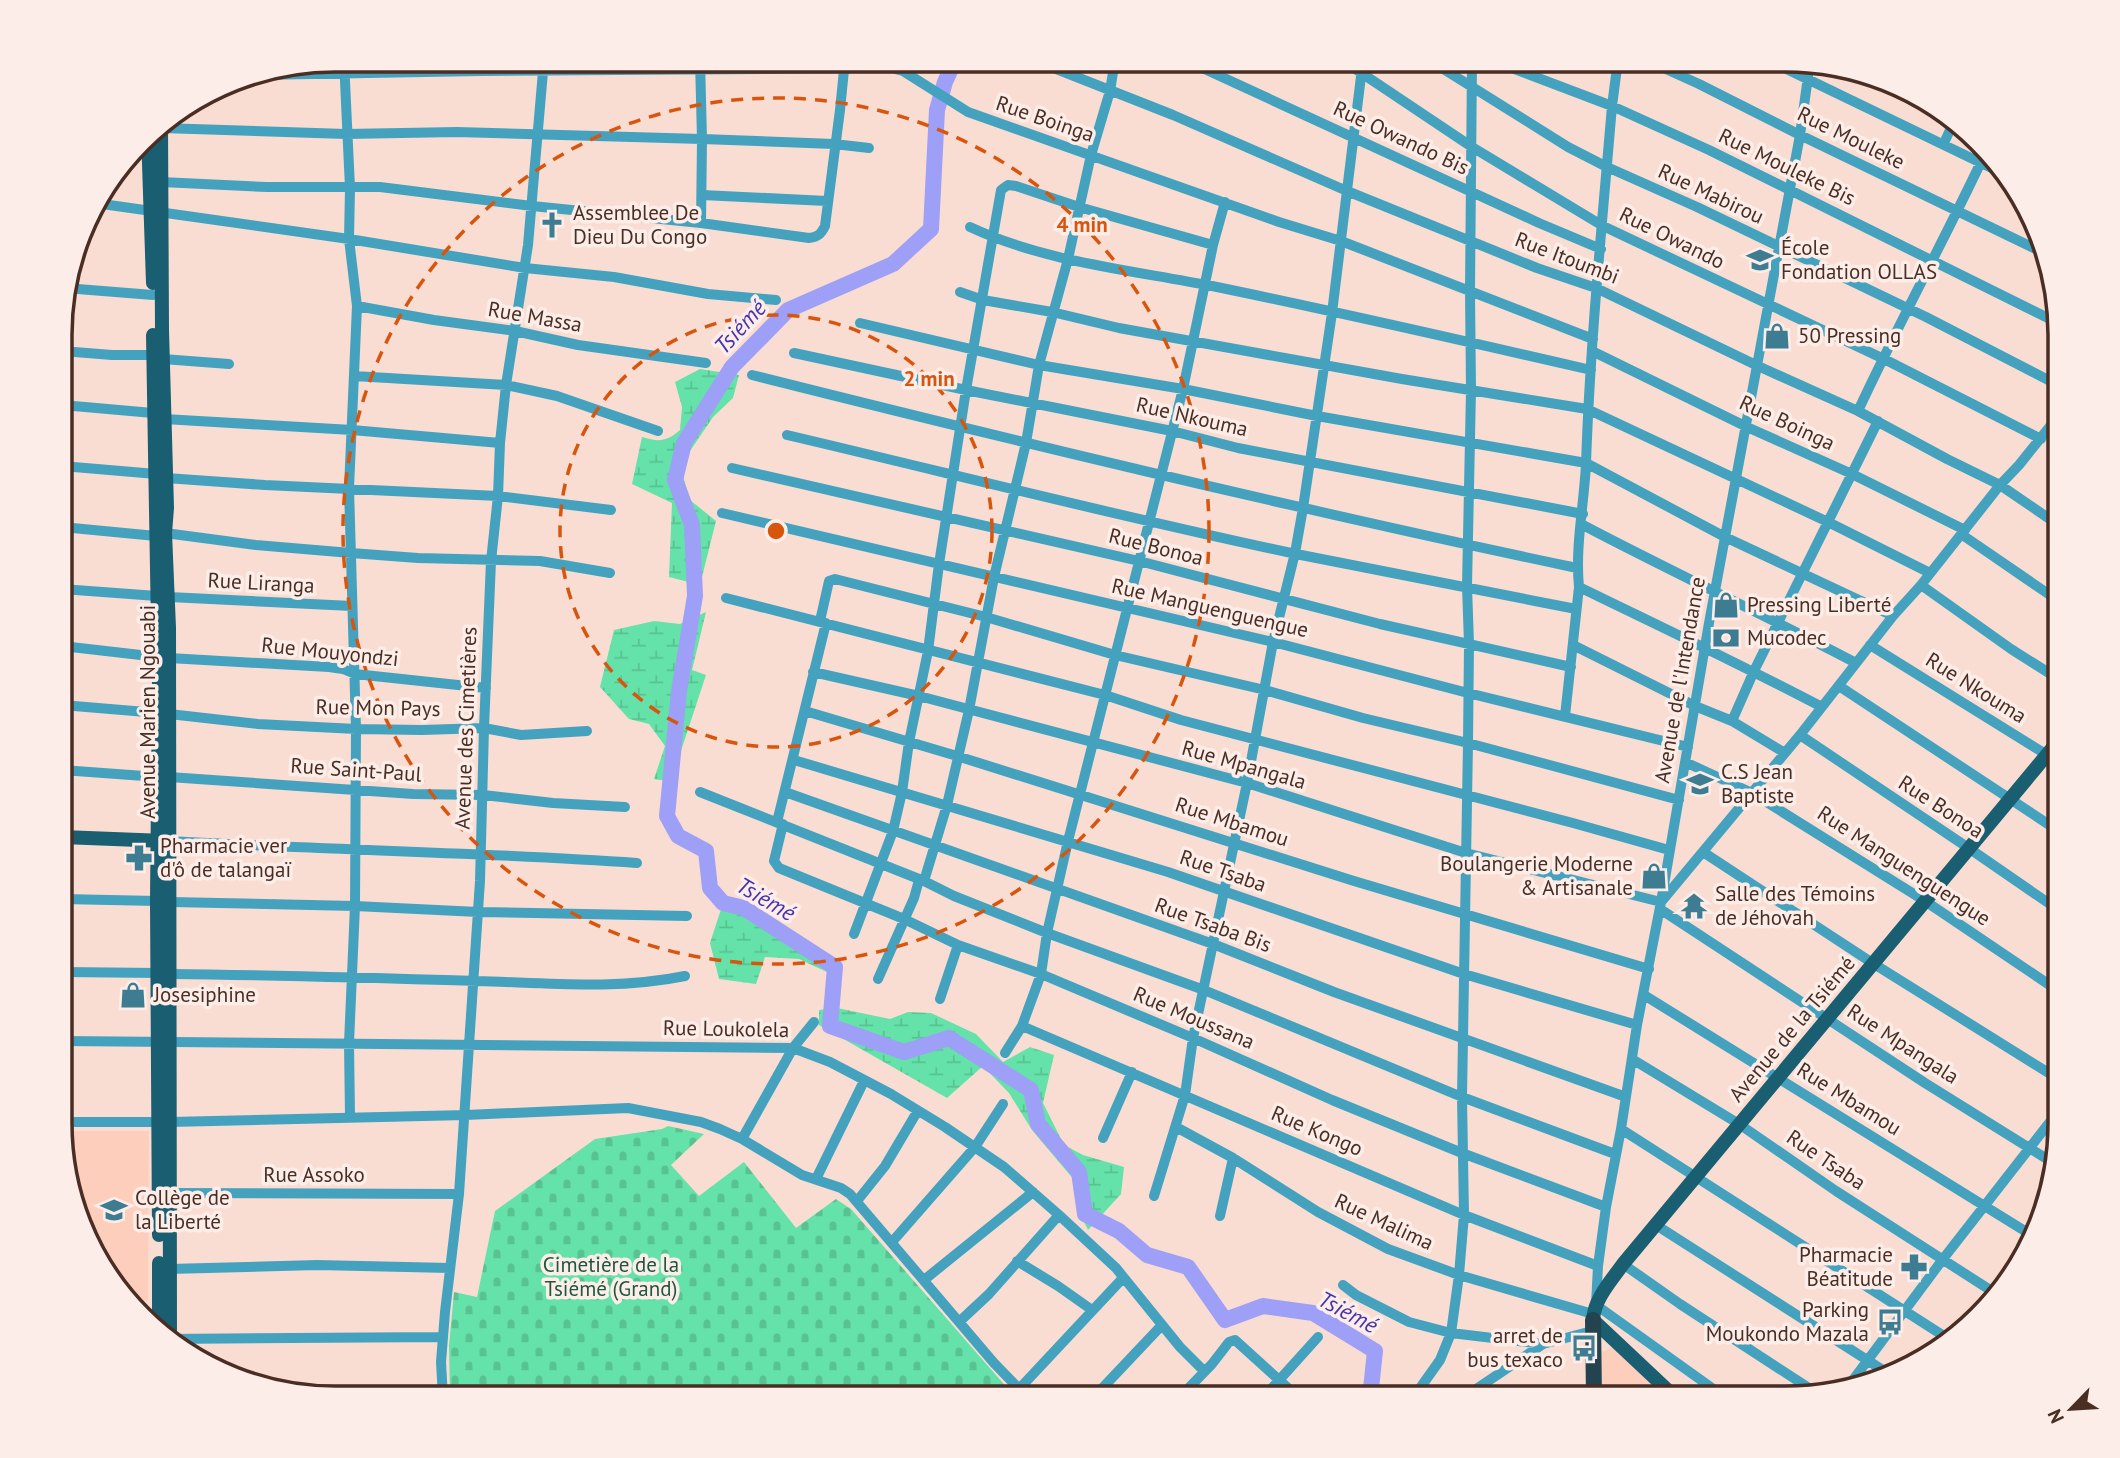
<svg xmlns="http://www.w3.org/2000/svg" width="2120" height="1458" font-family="'PT Sans',sans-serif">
<defs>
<pattern id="wetland-marsh" width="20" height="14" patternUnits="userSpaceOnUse" patternTransform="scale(1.75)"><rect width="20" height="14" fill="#64e2a9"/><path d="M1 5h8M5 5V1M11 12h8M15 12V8" fill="none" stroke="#58c291"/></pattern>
<pattern id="cemetery-stones" width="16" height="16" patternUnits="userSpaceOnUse" patternTransform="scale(1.75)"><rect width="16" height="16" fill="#64e2a9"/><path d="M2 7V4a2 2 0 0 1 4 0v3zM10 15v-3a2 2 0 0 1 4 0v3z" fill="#58c291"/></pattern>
</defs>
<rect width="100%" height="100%" fill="#faddd2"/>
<path fill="#fecebd" d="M62 1131H149L148 1301 132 1302 97 1261 62 1159Z
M1617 1345 1673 1398H1599L1598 1352 1604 1351Z"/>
<path fill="url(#wetland-marsh)" d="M700 369 739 375 733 398 713 417 690 451 683 476 690 500 716 521 700 585 669 577 672 503 632 484 642 437C659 442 666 442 680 430L682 407 675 382Z
M706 612 692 670 706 675 671 781 654 779 665 746 649 724 629 719 600 687 614 630 654 621 680 624Z
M723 903 827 955V972L799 959 765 957 756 984 719 979 710 943Z
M837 1008 890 1019 908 1012 931 1013 976 1034 1003 1062 1030 1047 1054 1055 1043 1103 1064 1145 1083 1155 1124 1167 1121 1194 1088 1230 1076 1205 1075 1181 1032 1130 1009 1093 983 1066 947 1098 819 1025V1010Z"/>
<path fill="url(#cemetery-stones)" d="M668 1126 704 1134 671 1165 699 1196 744 1162 796 1228 836 1199 851 1209 1016 1398H450L449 1346 454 1292 477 1297 495 1211 595 1139 662 1129Z"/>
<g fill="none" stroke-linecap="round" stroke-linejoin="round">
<path stroke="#9da0f6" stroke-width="16" d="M955 60 945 82 937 110 931 229 893 264 788 310 732 367 684 443 675 480 692 525 695 596 679 691 667 816 678 836 706 851 710 888 723 903 744 908 835 967 830 1026 904 1052 949 1038 1031 1090 1038 1124 1079 1172 1085 1214 1119 1231 1147 1255 1188 1267 1225 1320 1263 1306 1313 1313 1375 1351 1370 1398"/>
<path stroke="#45a2bf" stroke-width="10" d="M344 60 350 188 349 239 357 306 349 488 356 729 355 906 349 1043 350 1117
M700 60 702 139 701 223
M1185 60 1539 223 1601 249
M1342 60 1472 147 1603 226 1886 360 2041 439
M1429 60 1568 147 1607 167 1697 207 1926 317 2060 386
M1491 60 1612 106 1709 150 2060 324
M1646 60 1699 84 1800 135 2040 251
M1768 60 2002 173
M1041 63 1173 115 1347 191 1537 268 1596 288 1758 366 1858 411 1947 459 2000 485 2060 526
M256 75 481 71 891 68 903 71 968 112 1279 222 1341 241 1593 339
M161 128 346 134 457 132 702 139 834 144 869 148
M1944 143 1955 119
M161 182 267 187H380L532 206 701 223 809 238C818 237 821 234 825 226L840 110 845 60
M702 195 827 201
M95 203 349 239 525 268 614 277 708 294 776 300
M970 227C1045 262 1131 270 1212 286 1339 312 1465 341 1591 370
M65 288 153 295
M960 292 983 300 1052 312 1119 328 1402 379 1587 409 1828 522 1930 573
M357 306 434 320 515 331 578 345 706 363
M860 323 1039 365 1183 389 1317 416 1586 463 1725 537 1893 616
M62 351 112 355H153
M1592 351 1747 427 1852 474 1965 530
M794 353 966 390 1172 431 1238 448 1583 514
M163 359 229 364
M752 375C1026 444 1301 510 1577 568
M354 376 506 385 557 396 658 431
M62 405 153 413
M1858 411C1897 327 1941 246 1981 162
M164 419 352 430 500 443
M787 435C957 475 1125 518 1296 554 1389 573 1483 590 1576 609
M62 466 156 474
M732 468 1139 561 1380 624 1571 667
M166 478 265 485 498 496 611 510
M722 513 1273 642 1468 693 1688 747
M1581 524C1672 572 1765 615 1856 663
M62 527 156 536
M165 533 256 545 351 553 418 558 540 561 610 573
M1961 534 2060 602
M1921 585 2011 649 2060 680
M1579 587C1660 626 1742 665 1822 707
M62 589 157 596
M169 597 352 606
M726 598 1105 695 1181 720 1573 823 1669 850
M820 621 829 581 835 579 986 617 1115 655 1265 690 1363 718 1468 743 1679 800
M1573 645 1695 706 1732 721 1785 753
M1870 645 2060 763
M62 646 158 657
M169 658 329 667 343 669 355 674 486 688
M813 672 919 696 1247 783 1466 853 1661 902 1800 735 1893 616 1921 585 2000 485 2019 465 2060 414
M1839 686 2060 832
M62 705 158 713
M805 711 957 756 1354 881 1649 969
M169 714 258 724 356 729 422 730 484 728 521 735 587 731
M1565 716 1579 587C1575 546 1584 505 1586 464 1590 344 1602 225 1612 106L1618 60
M1732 721 1754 671 1878 421
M1800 735 1970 849 2060 911
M794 760 1168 872 1464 974 1637 1025
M1685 762 1752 793 1925 901 2060 992
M62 770 158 777
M169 777 413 794 483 795 553 803 625 807
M700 792 924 881 954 896 1047 933 1204 990 1462 1097 1615 1154
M785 792 1213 944 1334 992 1626 1097
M777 822 826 623
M783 824 774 861 779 868 904 919 958 945 1041 974 1193 1038 1332 1100 1462 1153 1606 1207
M169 841C325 850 481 852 637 863
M1703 852 1874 964 2060 1080
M924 881 947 805 969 710 994 577 1026 443 1039 365 1068 259 1091 155 1110 91 1115 60
M62 899 157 901
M170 902 355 906 478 912 687 916
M1660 909 1925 1083 2055 1164
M854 934 893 831 902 792 909 742 928 651 939 564 966 390 1001 190 1008 185 1016 186 1079 207 1213 245
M62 972 159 973
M170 974C273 975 376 978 478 981 548 983 617 990 685 976
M878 979 914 898 919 880
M1644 995 2033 1236
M940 999 958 945
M1022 1026 1464 1215 1598 1266
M62 1041 793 1048 830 1062 891 1094 945 1127 1004 1167 1059 1215 1116 1268 1180 1347 1204 1371
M1005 1053 1022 1026 1041 974 1047 933 1068 841 1183 389 1213 245 1225 202
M1632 1059 1739 1124 1836 1191 1998 1295
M62 1122H158
M170 1122 466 1115 628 1108 701 1122 720 1129 742 1139 802 1175 841 1188 850 1194 994 1363 1028 1398
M1176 1127 1233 1158 1318 1212 1388 1249 1459 1275 1593 1314
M1621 1129 1947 1338
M1103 1138 1132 1072
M742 1139 793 1048 814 1022
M816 1179 864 1081
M169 1193 459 1194
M1154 1196 1185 1095 1193 1038 1247 783 1273 642 1295 553 1303 508 1332 313 1363 60
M857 1201 885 1166 917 1112
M1220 1216 1233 1158
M1656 1225 1889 1374
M892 1242 975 1147 1003 1104
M1017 1261 1058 1286 1092 1310
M1623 1264 1680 1304 1815 1392
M169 1269 317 1265 450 1268
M924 1280 1033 1192
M1343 1285 1356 1295 1409 1322 1451 1333 1543 1344 1592 1331
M959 1322 989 1294 1059 1215
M165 1339 443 1337
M1850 1384 1943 1259 2060 1109
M1019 1389 1123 1278
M305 1395 441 1393
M443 1398 441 1362 445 1312 459 1194 480 881 484 728 491 561 498 496 500 443 506 385 528 245 544 60
M1093 1398 1162 1325
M1179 1398 1212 1364 1229 1342 1235 1340 1299 1398
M1263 1398 1318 1337
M1351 1398 1359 1390
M1413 1398 1440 1360 1451 1333 1459 1275 1464 1215 1462 1097 1468 743 1469 644 1467 586 1471 390 1470 291 1472 60
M1463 1398 1543 1344
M1726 1398 1596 1305 1598 1266 1606 1207 1621 1129 1637 1025 1661 902 1709 623 1800 135 1810 62"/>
<path stroke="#195e71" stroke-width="14" d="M161 123 162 330 167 508 165 533 169 628 170 1343
M148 134 153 283
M153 335 159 685 157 901 159 1235
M62 837 165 841
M159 1332V1263
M1676 1398 1593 1320C1594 1299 1611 1281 1623 1264L2060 739"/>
<path stroke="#23444f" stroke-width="16" d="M1593 1320 1594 1398"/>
</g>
<g fill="none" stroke="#d8550e" stroke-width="3.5" stroke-dasharray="12 9">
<circle cx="776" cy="531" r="216"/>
<circle cx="776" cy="531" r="433"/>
</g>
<defs>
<g id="church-bare" transform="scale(2.1)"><path d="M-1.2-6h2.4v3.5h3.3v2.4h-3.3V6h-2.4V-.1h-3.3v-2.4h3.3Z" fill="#3e7d91" stroke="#fcede8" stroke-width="2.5" paint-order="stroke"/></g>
<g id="school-bare" transform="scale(2.1)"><path d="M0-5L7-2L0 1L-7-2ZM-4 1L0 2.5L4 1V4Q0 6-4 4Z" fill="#3e7d91" stroke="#fcede8" stroke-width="2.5" paint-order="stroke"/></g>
<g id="shop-bare" transform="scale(2.1)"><path d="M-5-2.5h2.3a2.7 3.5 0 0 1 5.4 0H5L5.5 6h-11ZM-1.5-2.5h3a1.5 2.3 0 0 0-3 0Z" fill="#3e7d91" stroke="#fcede8" stroke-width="2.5" paint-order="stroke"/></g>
<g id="bank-bare" transform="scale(2.1)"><path d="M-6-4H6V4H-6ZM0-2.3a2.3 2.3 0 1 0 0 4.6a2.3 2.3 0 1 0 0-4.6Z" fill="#3e7d91" stroke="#fcede8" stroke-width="2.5" paint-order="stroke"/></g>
<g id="pharmacy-bare" transform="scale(2.1)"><path d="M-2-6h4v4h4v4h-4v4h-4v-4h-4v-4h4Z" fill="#3e7d91" stroke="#fcede8" stroke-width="2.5" paint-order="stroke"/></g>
<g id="temple-bare" transform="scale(2.1)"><path d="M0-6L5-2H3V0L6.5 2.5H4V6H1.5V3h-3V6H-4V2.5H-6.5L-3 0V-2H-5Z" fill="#3e7d91" stroke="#fcede8" stroke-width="2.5" paint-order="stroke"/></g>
<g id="bus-bare" transform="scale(2.1)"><path d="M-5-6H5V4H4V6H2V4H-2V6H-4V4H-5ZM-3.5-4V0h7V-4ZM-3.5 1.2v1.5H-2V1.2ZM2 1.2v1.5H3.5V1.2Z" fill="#3e7d91" stroke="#fcede8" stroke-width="2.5" paint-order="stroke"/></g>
</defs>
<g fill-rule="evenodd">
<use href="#church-bare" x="552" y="225"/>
<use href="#school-bare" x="1760" y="260"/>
<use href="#shop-bare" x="1777" y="336"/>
<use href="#shop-bare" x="1726" y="605"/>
<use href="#bank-bare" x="1726" y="638"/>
<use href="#school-bare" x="1700" y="784"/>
<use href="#pharmacy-bare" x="139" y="858"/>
<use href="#shop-bare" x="1654" y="876"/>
<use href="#temple-bare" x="1694" y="906"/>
<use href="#shop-bare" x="133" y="995"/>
<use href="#school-bare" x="114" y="1210"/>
<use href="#pharmacy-bare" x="1914" y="1267"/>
<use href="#bus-bare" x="1890" y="1322"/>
<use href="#bus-bare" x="1584" y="1348"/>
</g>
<g text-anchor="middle" stroke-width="7" stroke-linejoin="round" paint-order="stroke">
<g font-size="21" fill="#4a2e24" stroke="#fcede8">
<text transform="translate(1045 119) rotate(19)" y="7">Rue Boinga</text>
<text transform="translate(1401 138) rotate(25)" y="7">Rue Owando Bis</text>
<text transform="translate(1851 138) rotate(26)" y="7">Rue Mouleke</text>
<text transform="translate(1787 167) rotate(26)" y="7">Rue Mouleke Bis</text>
<text transform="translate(1711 194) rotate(25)" y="7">Rue Mabirou</text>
<text transform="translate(1672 238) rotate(26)" y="7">Rue Owando</text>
<text transform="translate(1567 258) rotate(21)" y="7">Rue Itoumbi</text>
<text transform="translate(535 317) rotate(10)" y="7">Rue Massa</text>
<text transform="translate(1192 417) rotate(13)" y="7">Rue Nkouma</text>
<text transform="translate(1787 423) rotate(25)" y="7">Rue Boinga</text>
<text transform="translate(1156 547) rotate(14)" y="7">Rue Bonoa</text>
<text transform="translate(261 583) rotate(3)" y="7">Rue Liranga</text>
<text transform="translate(1210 608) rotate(13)" y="7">Rue Manguenguengue</text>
<text transform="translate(330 652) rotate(6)" y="7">Rue Mouyondzi</text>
<text transform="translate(1680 680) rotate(-80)" y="7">Avenue de l'Intendance</text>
<text transform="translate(1976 688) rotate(32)" y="7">Rue Nkouma</text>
<text transform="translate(378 708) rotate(1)" y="7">Rue Mon Pays</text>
<text transform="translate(148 712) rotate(-90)" y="7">Avenue Marien Ngouabi</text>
<text transform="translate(466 728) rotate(-88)" y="7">Avenue des Cimetières</text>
<text transform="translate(1244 765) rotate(16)" y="7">Rue Mpangala</text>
<text transform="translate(356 770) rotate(4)" y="7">Rue Saint-Paul</text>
<text transform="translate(1941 807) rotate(33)" y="7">Rue Bonoa</text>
<text transform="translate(1232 822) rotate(18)" y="7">Rue Mbamou</text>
<text transform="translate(1904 866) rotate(33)" y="7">Rue Manguenguengue</text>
<text transform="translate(1223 871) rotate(19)" y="7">Rue Tsaba</text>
<text transform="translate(1213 925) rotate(20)" y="7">Rue Tsaba Bis</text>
<text transform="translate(1194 1018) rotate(23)" y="7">Rue Moussana</text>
<text transform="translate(726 1029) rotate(1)" y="7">Rue Loukolela</text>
<text transform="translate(1792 1029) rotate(-50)" y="7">Avenue de la Tsiémé</text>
<text transform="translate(1903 1044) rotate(33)" y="7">Rue Mpangala</text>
<text transform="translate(1849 1099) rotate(32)" y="7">Rue Mbamou</text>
<text transform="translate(1317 1131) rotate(23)" y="7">Rue Kongo</text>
<text transform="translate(1826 1160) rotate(34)" y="7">Rue Tsaba</text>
<text x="314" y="1182">Rue Assoko</text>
<text transform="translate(1384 1222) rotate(25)" y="7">Rue Malima</text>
</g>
<g font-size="21" fill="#4a2e24" stroke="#fcede8" text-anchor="start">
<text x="573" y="220">Assemblee De<tspan x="573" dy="24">Dieu Du Congo</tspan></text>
<text x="1781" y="255">École<tspan x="1781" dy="24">Fondation OLLAS</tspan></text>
<text x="1798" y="343">50 Pressing</text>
<text x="1747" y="612">Pressing Liberté</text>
<text x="1747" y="645">Mucodec</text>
<text x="1721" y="779">C.S Jean<tspan x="1721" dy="24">Baptiste</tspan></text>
<text x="160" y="853">Pharmacie ver<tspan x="160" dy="24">d'ô de talangaï</tspan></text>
<text x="1633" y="871" text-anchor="end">Boulangerie Moderne<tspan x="1633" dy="24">&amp; Artisanale</tspan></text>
<text x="1715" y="901">Salle des Témoins<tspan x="1715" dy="24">de Jéhovah</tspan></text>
<text x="154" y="1002">Josesiphine</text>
<text x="135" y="1205">Collège de<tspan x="135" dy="24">la Liberté</tspan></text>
<text x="1893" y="1262" text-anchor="end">Pharmacie<tspan x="1893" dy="24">Béatitude</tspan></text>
<text x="1869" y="1317" text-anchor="end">Parking<tspan x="1869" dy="24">Moukondo Mazala</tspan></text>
<text x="1563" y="1343" text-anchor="end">arret de<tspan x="1563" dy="24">bus texaco</tspan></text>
</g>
<g font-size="21" fill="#1e573e" stroke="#fcede8">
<text x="611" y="1272">Cimetière de la<tspan x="611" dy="24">Tsiémé (Grand)</tspan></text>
</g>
<g font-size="23" font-style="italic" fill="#4534ae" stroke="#fcede8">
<text transform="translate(740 327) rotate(-47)" y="8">Tsiémé</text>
<text transform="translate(766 899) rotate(30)" y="8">Tsiémé</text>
<text transform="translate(1348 1312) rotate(28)" y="8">Tsiémé</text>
</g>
</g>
<path d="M0 0H2120V1458H0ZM335 72H1785A263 263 0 0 1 2048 335V1123A263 263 0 0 1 1785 1386H335A263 263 0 0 1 72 1123V335A263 263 0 0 1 335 72Z" fill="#fcede8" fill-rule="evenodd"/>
<path fill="none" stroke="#4a2e24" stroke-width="3.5" d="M335 72H1785A263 263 0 0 1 2048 335V1123A263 263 0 0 1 1785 1386H335A263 263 0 0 1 72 1123V335A263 263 0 0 1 335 72Z"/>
<circle cx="776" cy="531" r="10" fill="#d8550e" stroke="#fcede8" stroke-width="3.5"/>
<g font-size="21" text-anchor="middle" font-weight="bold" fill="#d8550e" stroke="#fcede8" stroke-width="7" stroke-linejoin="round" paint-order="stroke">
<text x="1082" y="232">4 min</text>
<text x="929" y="386">2 min</text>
</g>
<g transform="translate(2071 1409) rotate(245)" stroke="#fcede8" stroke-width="5" paint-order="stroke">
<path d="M0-5L12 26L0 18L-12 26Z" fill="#4a2e24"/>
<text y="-10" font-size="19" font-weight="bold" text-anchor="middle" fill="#4a2e24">N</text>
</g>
</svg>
